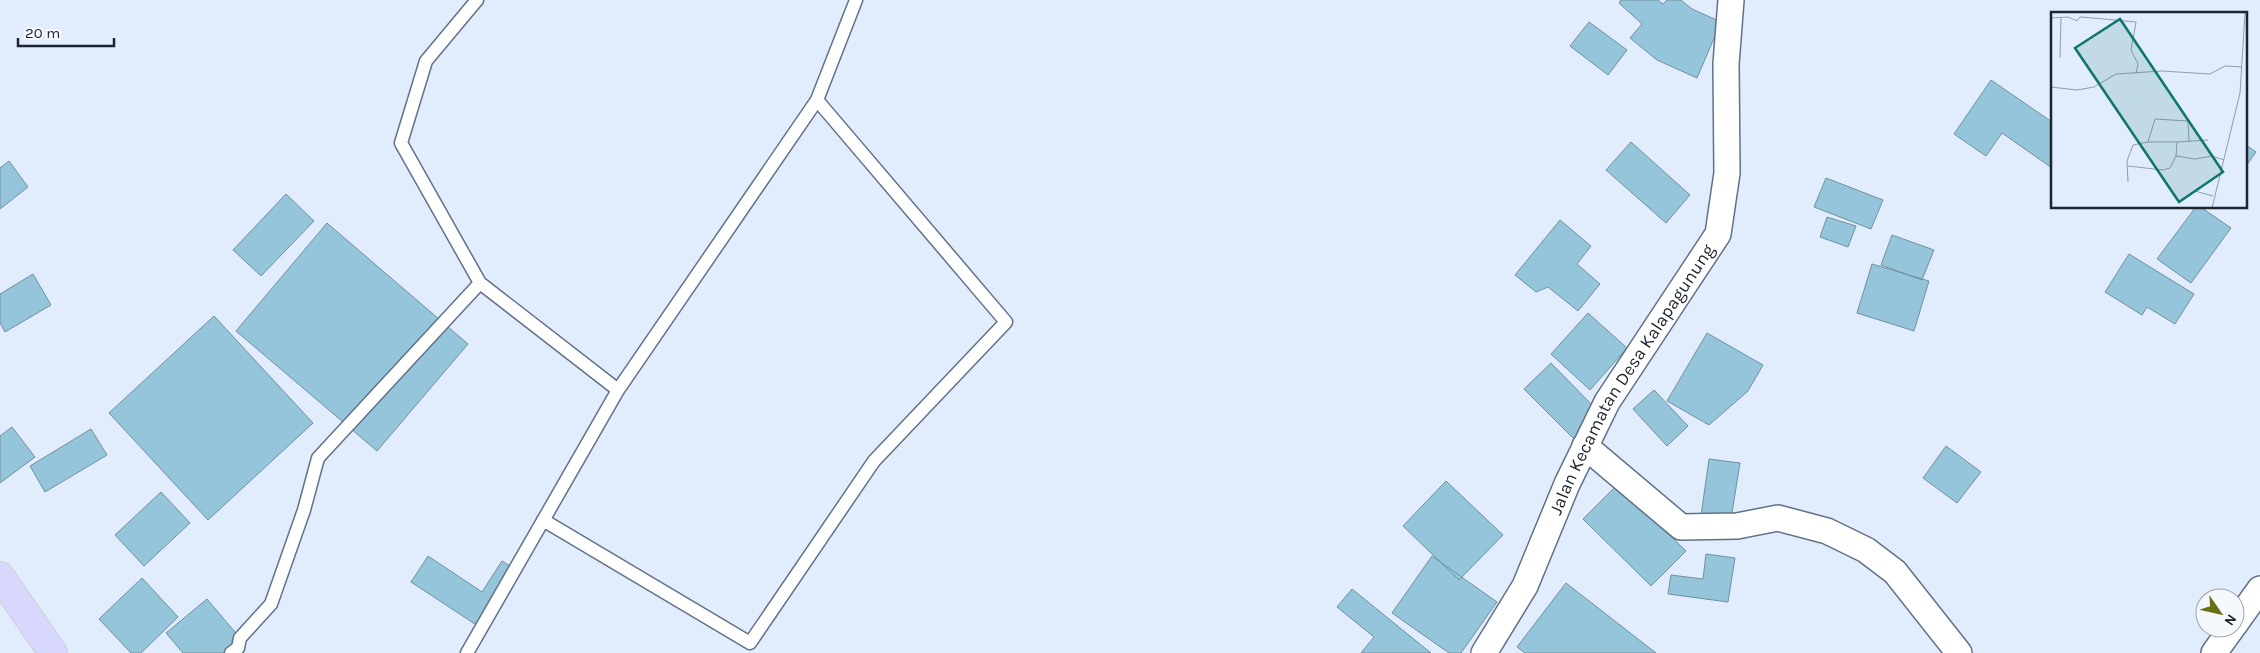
<svg xmlns="http://www.w3.org/2000/svg" width="2260" height="653" font-family="Karla,sans-serif">
<rect width="100%" height="100%" fill="#e1ecfc"/>
<path fill="#95c5db" stroke="#71909e" d="M1621 0H1658L1663 4 1667 0H1681L1692 9 1721 22 1697 78 1657 60 1630 38 1642 24 1619 3Z
M1589 22 1627 50 1608 75 1570 46Z
M1991 80 2052 122V168L2002 133 1986 156 1954 134Z
M1631 142 1690 195 1666 223 1606 170Z
M2246 145 2256 152 2246 166Z
M9 161 28 187 0 209V168Z
M1826 178 1883 200 1871 229 1814 207Z
M286 194 314 221 261 276 233 250Z
M2195 208H2202L2231 228 2191 283 2157 259Z
M1827 217 1856 226 1848 247 1820 237Z
M1560 220 1591 246 1577 264 1600 284 1578 311 1548 287 1536 292 1515 275Z
M327 223 468 344 377 451 236 331Z
M1892 235 1934 250 1922 280 1881 265Z
M2129 254 2194 294 2175 324 2147 307 2142 315 2105 292Z
M1872 264 1929 281 1914 331 1857 313Z
M33 274 51 305 5 332 0 323V294Z
M1588 313 1627 348 1590 390 1551 354Z
M214 316 313 423 208 520 109 413Z
M1707 333 1763 365 1748 391 1709 425 1667 401Z
M1551 363 1593 406 1574 439 1524 389Z
M1654 390 1688 426 1667 446 1633 409Z
M12 427 35 457 0 483V436Z
M91 429 107 455 45 492 30 466Z
M1946 446 1981 472 1957 503 1923 478Z
M1709 459 1740 463 1731 519 1701 516Z
M1446 481 1503 535 1459 580 1403 526Z
M1618 484 1686 551 1651 586 1583 519Z
M161 492 190 523 144 566 115 535Z
M1706 554 1735 558 1728 602 1668 594 1671 575 1703 579Z
M428 556 482 592 502 561 518 571 481 628 411 582Z
M1432 556 1497 602 1461 653H1449L1392 613Z
M142 578 178 617 141 653H131L99 619Z
M1566 583 1656 653H1525L1517 647Z
M1352 589 1431 653H1361L1374 637 1337 607Z
M207 599 240 638 223 653H183L166 633Z"/>
<g fill="none" stroke-linecap="round" stroke-linejoin="round">
<g stroke="#617288" stroke-width="15">
<path id="service" d="M477 0 426 61 401 143 480 283
M817 100 856 0
M543 520 750 643 874 461 1006 322 817 100 618 390
M231 653 238 648 240 638 271 604 304 510 318 458 480 283 618 390 467 653"/>
</g>
<g stroke="#617288" stroke-width="28">
<g id="minor">
<path d="M1585 446 1681 527 1737 526 1778 518 1827 531 1866 550 1895 572 1959 653"/>
<path d="M2235 624 2260 589"/>
<path id="s1" d="M1484 653 1525 586 1567 484 1607 402 1718 234 1727 173 1726 64 1731 0"/>
<path d="M2214 653 2232 628"/>
</g>
</g>
<g stroke="#cdcfd1" stroke-width="30">
<path id="trunk" d="M0 576 53 653"/>
</g>
<use href="#service" stroke="#fff" stroke-width="12"/>
<use href="#minor" stroke="#fff" stroke-width="25"/>
<use href="#trunk" stroke="#d8d8fe" stroke-width="28"/>
</g>
<g text-anchor="middle" stroke-width="4.5" stroke-linejoin="round" paint-order="stroke">
<g font-size="18" fill="#1d242d" stroke="#f5f9fe">
<text dy="6" stroke="none"><textPath href="#s1" startOffset="312">Jalan Kecamatan Desa Kalapagunung</textPath></text>
</g>
</g>
<g transform="translate(2051 12)">
<rect width="196" height="196" fill="#e1ecfc"/>
<path fill="none" stroke="#939ca9" stroke-width="1" d="M0 6 17 5 26 9 29 5 42 6 85 10 80 38 87 52 85 62M9 46 10 5M0 75 26 78 43 75 65 62 111 59 159 62 174 54 191 55M157 128 126 130 125 144 144 147 161 144 173 148M126 130H97L104 107 137 109 138 129M77 154 112 158 119 156 125 144M77 170 76 149 82 133 97 130M144 179 162 184M161 196 189 81 194 1"/>
<path fill="#0f766e" fill-opacity="0.15" stroke="#0f766e" stroke-width="2.5" d="M69 7 172 160 128 190 24 36Z"/>
<rect width="196" height="196" fill="none" stroke="#1d242d" stroke-width="2.5"/>
</g>
<g transform="translate(2220 613) rotate(124)"><circle r="24" fill="#f5f9fe" stroke="#9fa4aa"/>
<path d="M0-4L9 19L0 12L-9 19Z" fill="#686f15"/>
<text y="-8" font-size="14" font-weight="bold" text-anchor="middle" fill="#1d242d">N</text>
</g>
<path d="M18 38v8h96v-8" fill="none" stroke="#1d242d" stroke-width="2.5"/>
<text x="25" y="38" font-size="15" fill="#1d242d" stroke="#f5f9fe" stroke-width="4" paint-order="stroke">20 m</text>
</svg>
